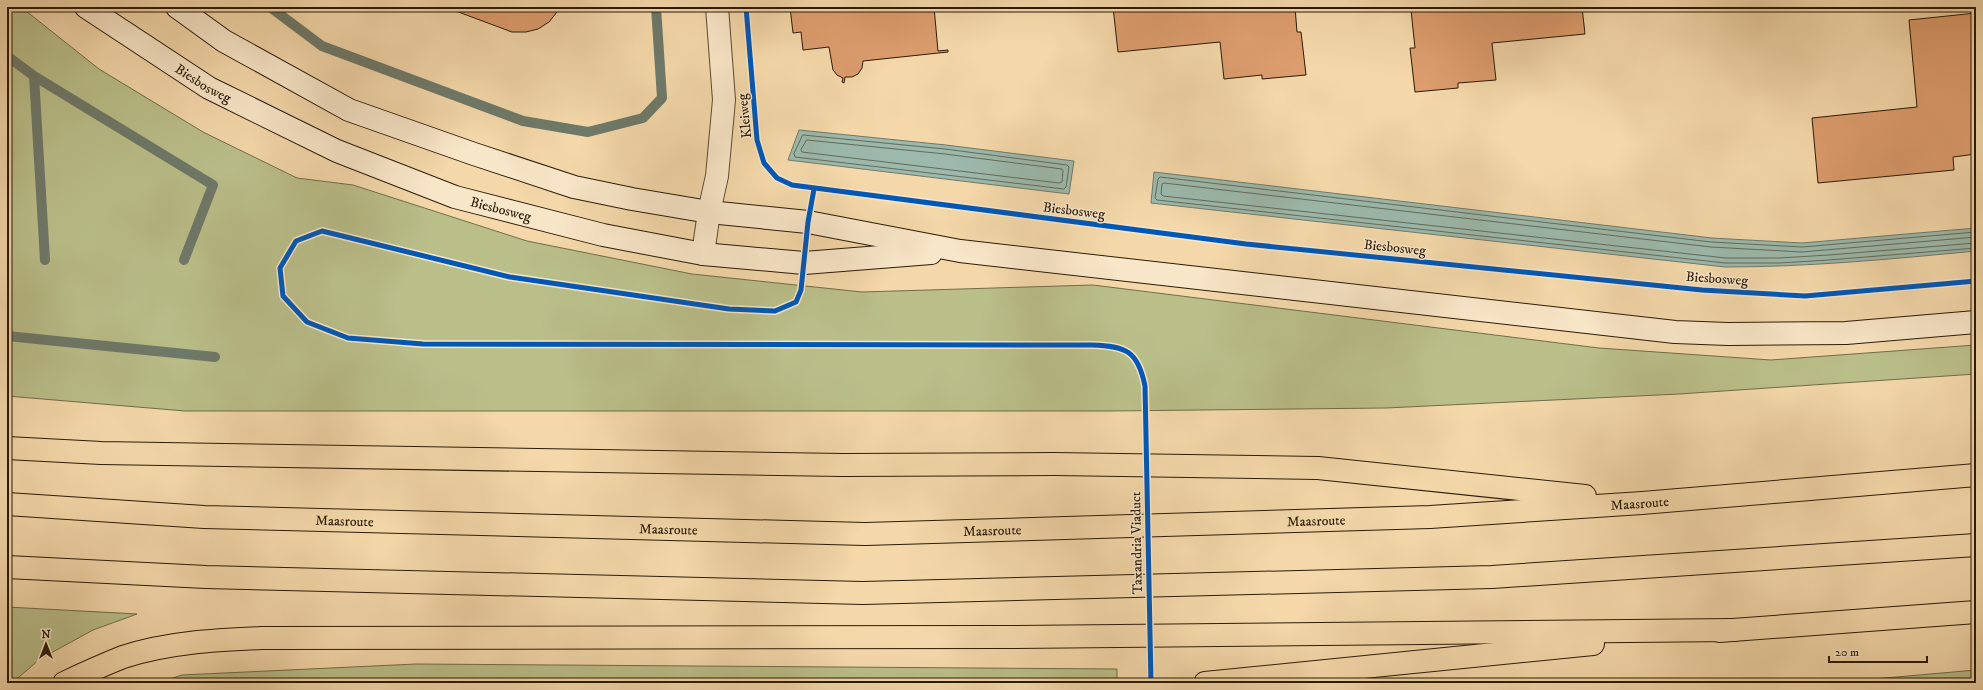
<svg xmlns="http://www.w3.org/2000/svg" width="1983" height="690" font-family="'IM FELL DW Pica',serif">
<rect width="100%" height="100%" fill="#f4d8aa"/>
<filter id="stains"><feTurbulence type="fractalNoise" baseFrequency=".005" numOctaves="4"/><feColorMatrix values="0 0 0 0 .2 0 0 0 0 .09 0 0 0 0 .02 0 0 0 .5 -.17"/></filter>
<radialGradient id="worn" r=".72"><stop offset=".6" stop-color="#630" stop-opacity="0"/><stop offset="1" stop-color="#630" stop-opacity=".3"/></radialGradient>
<path fill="#babf8a" stroke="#726c48" d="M7 7H21L99 69 203 132 297 178 353 185 527 241 692 274 862 292 1093 285 1599 348 1771 360 1976 345V374L1679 394 1386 408 1108 411H185L7 396Z
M7 607 137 614 93 630 40 659 12 683H7Z
M416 664 1117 669V683H157L182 675Z
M1976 670V683H1828Z"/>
<path fill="#9cb9ac" stroke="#6e796a" d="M799 130 946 145 1074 161 1069 194 788 160Z
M1154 172 1712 238 1802 243 1976 228V251C1892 259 1809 267 1725 267L1151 203Z"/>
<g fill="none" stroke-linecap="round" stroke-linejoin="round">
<path stroke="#636a5a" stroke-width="1" d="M803 135 945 149 1067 165 1069 167 1066 187 1064 189 795 157 794 154Z
M807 140 945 154 1062 169 1063 171 1062 182 1059 183 802 152 801 150Z
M1976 232 1802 247 1711 242 1160 177 1158 179 1155 198 1157 200 1725 263H1779L1829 260 1976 248
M1976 237 1802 252 1711 247 1164 183 1162 184 1161 194 1163 196 1726 258H1779L1829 255 1976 243"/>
<path stroke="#6e796a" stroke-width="10" d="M270 7 322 46 523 121 588 132 643 118 662 98 656 7
M7 56 34 76 45 260
M34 76 213 185 184 260
M7 336 215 357"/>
</g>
<path fill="#dd9d6e" stroke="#2a1a07" d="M445 7H561L549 22 538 29 526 32H512Z
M790 7H934L938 51 948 50V52L863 61 862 68 858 74 852 77H845L844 83 842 82 843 78 837 75 833 70 829 47 803 50 801 32 793 33Z
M1113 7H1295L1297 32H1301L1306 75 1262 79V75L1224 79 1220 42 1118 52Z
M1441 7H1582L1585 34 1492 43 1496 80 1458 83V88L1415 92 1410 48H1415L1411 10Z
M1976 13V154L1953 157 1954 170 1818 183 1812 118 1917 107 1909 20Z"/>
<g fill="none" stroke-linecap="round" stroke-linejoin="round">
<g stroke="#5c4a30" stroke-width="24">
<path id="minor" d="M703 254 709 212 717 176 724 100 717 7"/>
</g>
<g stroke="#2a1a07" stroke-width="24">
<g id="secondary">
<path id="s1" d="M86 7 209 88 337 151 455 197 603 235 703 254 804 263 931 253"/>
<path d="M177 7 224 41 349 110 474 154 574 187 632 199 709 212 808 222 960 251 1675 332 1728 334 1846 333 1976 322"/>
</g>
</g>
<g stroke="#2a1a07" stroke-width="24">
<g id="motorway">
<path d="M7 448 101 453 842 465 1054 464 1318 468 1585 496"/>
<path id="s2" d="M7 504 204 517 865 534 1430 517 1642 503 1976 475"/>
<path d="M7 567 206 577 863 593 1492 577 1976 545"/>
<path d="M1719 631 1976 612"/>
<path d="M64 683C83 674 103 665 123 657 168 642 217 640 263 638L1009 637 1734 630"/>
<path d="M1205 683 1593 644"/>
</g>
</g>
<use href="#minor" stroke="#f8e6c8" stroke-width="22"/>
<use href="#secondary" stroke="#f8e6c8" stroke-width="22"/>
<use href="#motorway" stroke="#f4d8aa" stroke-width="22"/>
<g stroke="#f8e6c8" stroke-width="8">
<path id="cycleway" d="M746 7 757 140 764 163 777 178 792 185 1246 244 1702 290 1805 296 1976 281
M814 189 808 222 801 290 796 302 775 311 729 309 510 277 322 231 296 241 280 268 283 296 307 322 348 338 423 344 1092 345C1126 346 1138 351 1145 386L1151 683"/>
</g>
<use href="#cycleway" stroke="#0057b8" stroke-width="5"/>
</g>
<g text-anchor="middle" stroke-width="3" stroke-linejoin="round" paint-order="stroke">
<g font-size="14" fill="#2a1a07" stroke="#f8e6c8">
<text dy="5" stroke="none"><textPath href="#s1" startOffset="140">Biesbosweg</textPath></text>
<text transform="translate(744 116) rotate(-96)" y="5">Kleiweg</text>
<text dy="5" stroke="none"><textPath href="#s1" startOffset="464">Biesbosweg</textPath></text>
<text transform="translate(1074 210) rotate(7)" y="5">Biesbosweg</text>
<text transform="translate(1395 247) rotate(6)" y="5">Biesbosweg</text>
<text transform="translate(1717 278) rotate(4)" y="5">Biesbosweg</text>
<text dy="5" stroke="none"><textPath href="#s2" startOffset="1634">Maasroute</textPath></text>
<text dy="5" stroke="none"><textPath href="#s2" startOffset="338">Maasroute</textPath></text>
<text dy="5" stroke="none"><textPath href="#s2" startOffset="1310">Maasroute</textPath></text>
<text dy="5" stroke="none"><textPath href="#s2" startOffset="662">Maasroute</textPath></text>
<text dy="5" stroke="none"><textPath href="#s2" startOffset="986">Maasroute</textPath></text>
<text transform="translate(1136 543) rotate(-91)" y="5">Taxandria Viaduct</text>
</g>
</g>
<rect width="1983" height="690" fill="none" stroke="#f4d8aa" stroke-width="24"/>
<rect x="8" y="8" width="1967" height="674" fill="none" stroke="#2a1a07" stroke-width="2"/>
<rect x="12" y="12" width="1959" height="666" fill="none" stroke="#2a1a07"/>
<g transform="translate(46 644)" stroke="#f8e6c8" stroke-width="3" paint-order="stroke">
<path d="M0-3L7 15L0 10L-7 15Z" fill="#2a1a07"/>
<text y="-6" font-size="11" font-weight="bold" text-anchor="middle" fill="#2a1a07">N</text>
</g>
<path d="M1829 656v6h98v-6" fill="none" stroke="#2a1a07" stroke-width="2"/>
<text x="1835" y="656" font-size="12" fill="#2a1a07" stroke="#f8e6c8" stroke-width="3" paint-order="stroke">20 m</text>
<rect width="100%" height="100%" filter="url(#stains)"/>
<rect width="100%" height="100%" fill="url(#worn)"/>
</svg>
